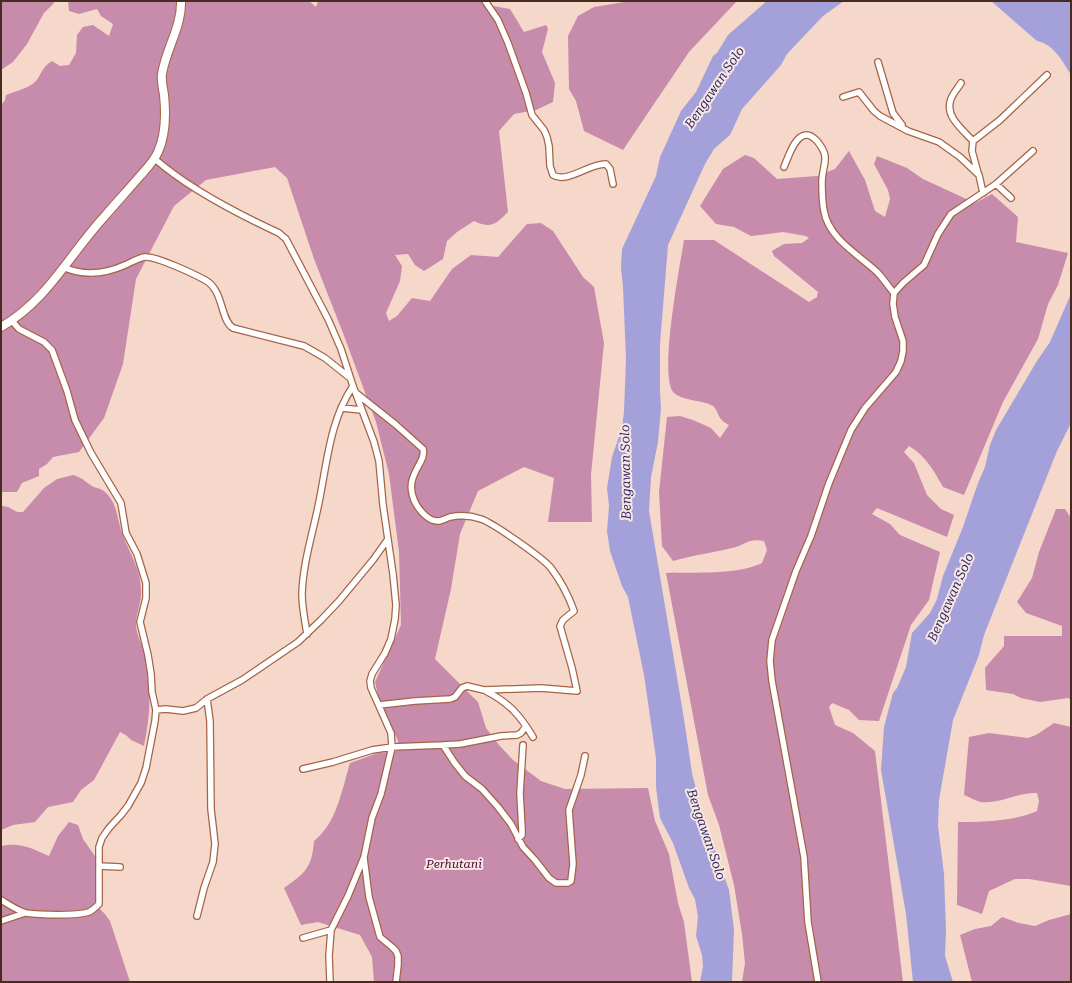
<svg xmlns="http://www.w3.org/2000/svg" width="1072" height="983" font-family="'Roboto Serif',serif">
<rect width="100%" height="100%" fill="#f5d8ca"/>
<path fill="#c78bab" d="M1 1H54V3L44 13 27 44 13 62 1 70Z
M68 1H309L316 7 318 1H490L493 6 510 9 524 32 546 25 548 29 542 52 555 83 553 102 536 110 514 114 499 131 508 212C496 224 491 229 474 221L457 232 447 241 443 259 424 271 415 265 408 254 395 255 402 266 400 281 386 313 389 321 397 316 412 298 430 301 452 269 471 255 498 257 527 224 541 223 553 231 583 277 594 287 604 343 591 475 592 522H548L554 478 524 467 478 491 460 534 451 589 435 659 478 702 486 728 499 745 513 760 541 781 565 789 648 788 655 821 669 854 678 903 684 922 692 982H374L372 957 360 935 318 922 301 925 284 888C305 873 312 868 314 841 337 823 342 789 350 763L378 753 397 751 398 741 378 695 375 682 401 625 399 552 389 474 376 422 343 333 314 259 287 178 275 167 206 180 174 206 136 279 123 364 104 418 79 452 53 457 47 464 39 469V476L22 483 17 492H1V105L5 100 6 95C14 92 28 88 34 83 41 77 41 67 52 61L60 66 69 65 76 53 77 35 83 27 93 25 109 36 113 24 101 16 97 9 79 14 69 11Z
M624 1H737L689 52 623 150 584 131 576 101 569 89 568 36 578 16 594 7 624 2Z
M849 151 865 180 875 211 885 217 890 199 888 190 874 164 877 156 907 168 923 179 975 203 992 194 1018 217 1016 242 1068 253 1058 285 1048 304 1038 339 1003 402 964 495 943 487C934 471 925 455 909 446L904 452 914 463 927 495 941 509 954 515 947 537 877 508 872 514 890 524 900 535 940 552 929 600 911 625 879 721 859 720 849 710 832 703 829 707 835 725 853 733 875 751 903 982H742L745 963 742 934 734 885 719 825 708 795 666 573C693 572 739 575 762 563L767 550 764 541C747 538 746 545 732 548 712 553 693 555 673 561L662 546 659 492 667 417 680 416 693 420 711 428 720 438 729 425C726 423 723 422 721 419 718 416 717 409 713 406 704 400 681 401 673 392 659 374 680 265 684 240H714L809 302 817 297 818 292 774 256 772 251 784 244 802 243 809 238 806 236 783 232 751 236 734 227 716 224 700 206 723 169 745 155 754 158 777 179 817 176 835 169Z
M73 475C82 477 86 483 94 487 97 488 102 489 105 492 118 503 117 521 123 536 130 553 141 571 141 590 142 602 135 616 136 626 137 637 144 648 146 658 152 687 150 717 144 746L131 740 126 735 120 732 94 780 81 790 73 802 48 807 35 822 13 825 1 830V506C13 506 12 513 23 512L44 488 57 479Z
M1056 509H1065L1071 518V700L1068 698 1040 702 1021 698 1013 694 986 690 985 668 1004 646V636H1062V626L1026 613 1017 602 1032 578 1039 552Z
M1054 723 1071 727V886L1029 879H1015L989 891 982 914 957 905 958 822C980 822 1016 821 1037 811L1039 801 1037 793C1018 792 1001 804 981 802 976 801 969 797 964 795L969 737 989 733 1028 738 1036 735Z
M69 822 78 825 83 839 97 859 96 905 105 914 110 921 130 982H1V846C21 842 31 848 49 856L58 836Z
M1071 914V982H972L960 935 975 929 991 926 1002 917 1019 923 1035 926 1049 920Z"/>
<path fill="#a3a0da" d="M767 1H844L823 16 787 54 781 65 742 109 730 135 714 149 705 164 668 245 660 344V391L661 408 658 442 651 477 649 511 684 719 692 773 702 813 729 890 734 930 732 982H700L703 966 702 955 696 936 698 917 695 899 689 888 673 843 660 818 656 787V758L644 675 628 597 622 586 610 551 607 531 609 506 607 488 612 457 622 428 624 412 626 358 623 287 621 268 622 249 656 176 660 157 681 111 696 92 713 56 717 53 728 35Z
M991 1H1071V75C1063 62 1054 44 1037 41Z
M1071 294V423L1057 451 984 635 979 655 953 720 939 800 938 826 944 874 946 931 945 956 953 982H913L906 914 881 770 884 727 893 693 897 688 906 667 912 633 930 613 937 599 943 576 963 527 978 483 985 467 990 445 996 430 1037 361 1050 342Z"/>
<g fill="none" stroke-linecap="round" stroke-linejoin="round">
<g stroke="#a56445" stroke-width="8">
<path id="street" d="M485 1 498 20 508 43 526 93 532 115 544 130 547 137 549 146 550 166 553 175C567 184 590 163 606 164L610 169 613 184
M878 62 893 113 902 125
M961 83C958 88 953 93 951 99 944 116 963 130 973 141
M843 97 859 92 874 111 880 116 908 131 939 142 960 157 979 175 983 193
M155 159C189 189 238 214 279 233L286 239 328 319 341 349 353 386 374 442 379 461 383 505 393 574 396 605 395 619 391 639 385 653 372 674 370 681 371 688 391 733 392 747 381 794 372 818 364 857 348 896 331 930 329 956 330 982
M784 167C788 158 795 134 807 135 811 135 814 138 817 141 831 158 823 162 822 181 822 190 822 201 824 211 829 239 858 254 877 272 883 278 888 286 894 293
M978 173 972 151 973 141 1000 120 1047 75
M996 184 1011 198
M63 267C83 276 105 274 125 265 132 262 138 258 145 257 156 256 194 274 205 280 224 290 220 320 233 328L304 346 325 358 350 378
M356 393 395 424 423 449C427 464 401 476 416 504 420 511 429 522 439 521 443 520 447 518 450 517 460 515 472 516 481 519 493 523 543 558 551 568 560 580 569 597 574 611L563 620 560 626 572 668 577 691 541 688 484 690 467 686 462 688 455 697 450 699 415 701 379 705
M341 408 362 410
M307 634C305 621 302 607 302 594 303 562 313 533 319 502 327 463 330 420 353 386
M486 691C509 703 520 715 533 737
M156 710 166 709 183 711 196 708 207 699 242 680 298 642 321 620 339 601 373 560 388 539
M443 745 460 744 501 736 517 735 521 733 526 726
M303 769 333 762 372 750 392 747 443 745 454 762 465 776 482 789 498 807 511 824 523 847 535 860 549 878 556 883H568L571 881 573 864 569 810 581 775 585 756
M518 839 522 835V830L520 793 523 745
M364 858 369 897 380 937 392 947 396 951 398 956V965L396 982
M99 866 120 867
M1 900C8 904 18 911 26 913 40 915 76 916 89 912 93 910 96 907 99 904V847L102 838 109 828 121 815 128 806 141 783 146 768 155 721 156 710 152 692 151 674 148 655 140 622 146 598V583L137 554 126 533 121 503 91 453 75 420 67 391 52 350 44 342 19 329 12 321
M197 916 204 888 213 862 215 844 211 809 210 721 207 699
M1 921 25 913
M303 938 331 930
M818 982 808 922 804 857 772 681 770 661 772 640 796 571 811 536 829 483 851 430 865 408 896 372 901 361 903 351V341L895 317 893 304 894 293 903 283 924 265 938 234 951 214 996 184 1033 151"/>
</g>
<g stroke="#a56445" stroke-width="10">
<path id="secondary" d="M1 327C47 301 69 255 104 217 116 203 128 190 140 176 147 168 154 161 158 152 166 134 166 114 164 95 163 88 161 81 162 74 166 49 182 26 181 1"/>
</g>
<use href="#street" stroke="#fff" stroke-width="5.5"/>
<use href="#secondary" stroke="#fff" stroke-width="8"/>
</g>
<g text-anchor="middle" stroke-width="4" stroke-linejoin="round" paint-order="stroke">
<g font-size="12" font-style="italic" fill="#4c0434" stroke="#f7e8e1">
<text x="454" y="868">Perhutani</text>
</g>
<g font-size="13" font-style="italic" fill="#32266a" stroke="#f7e8e1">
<text transform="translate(714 87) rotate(-56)" y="5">Bengawan Solo</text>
<text transform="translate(625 472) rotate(-91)" y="5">Bengawan Solo</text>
<text transform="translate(950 597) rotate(-66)" y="5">Bengawan Solo</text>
<text transform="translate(707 834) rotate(71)" y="5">Bengawan Solo</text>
</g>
</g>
<rect width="1072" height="983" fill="none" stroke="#472b1e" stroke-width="4"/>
</svg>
